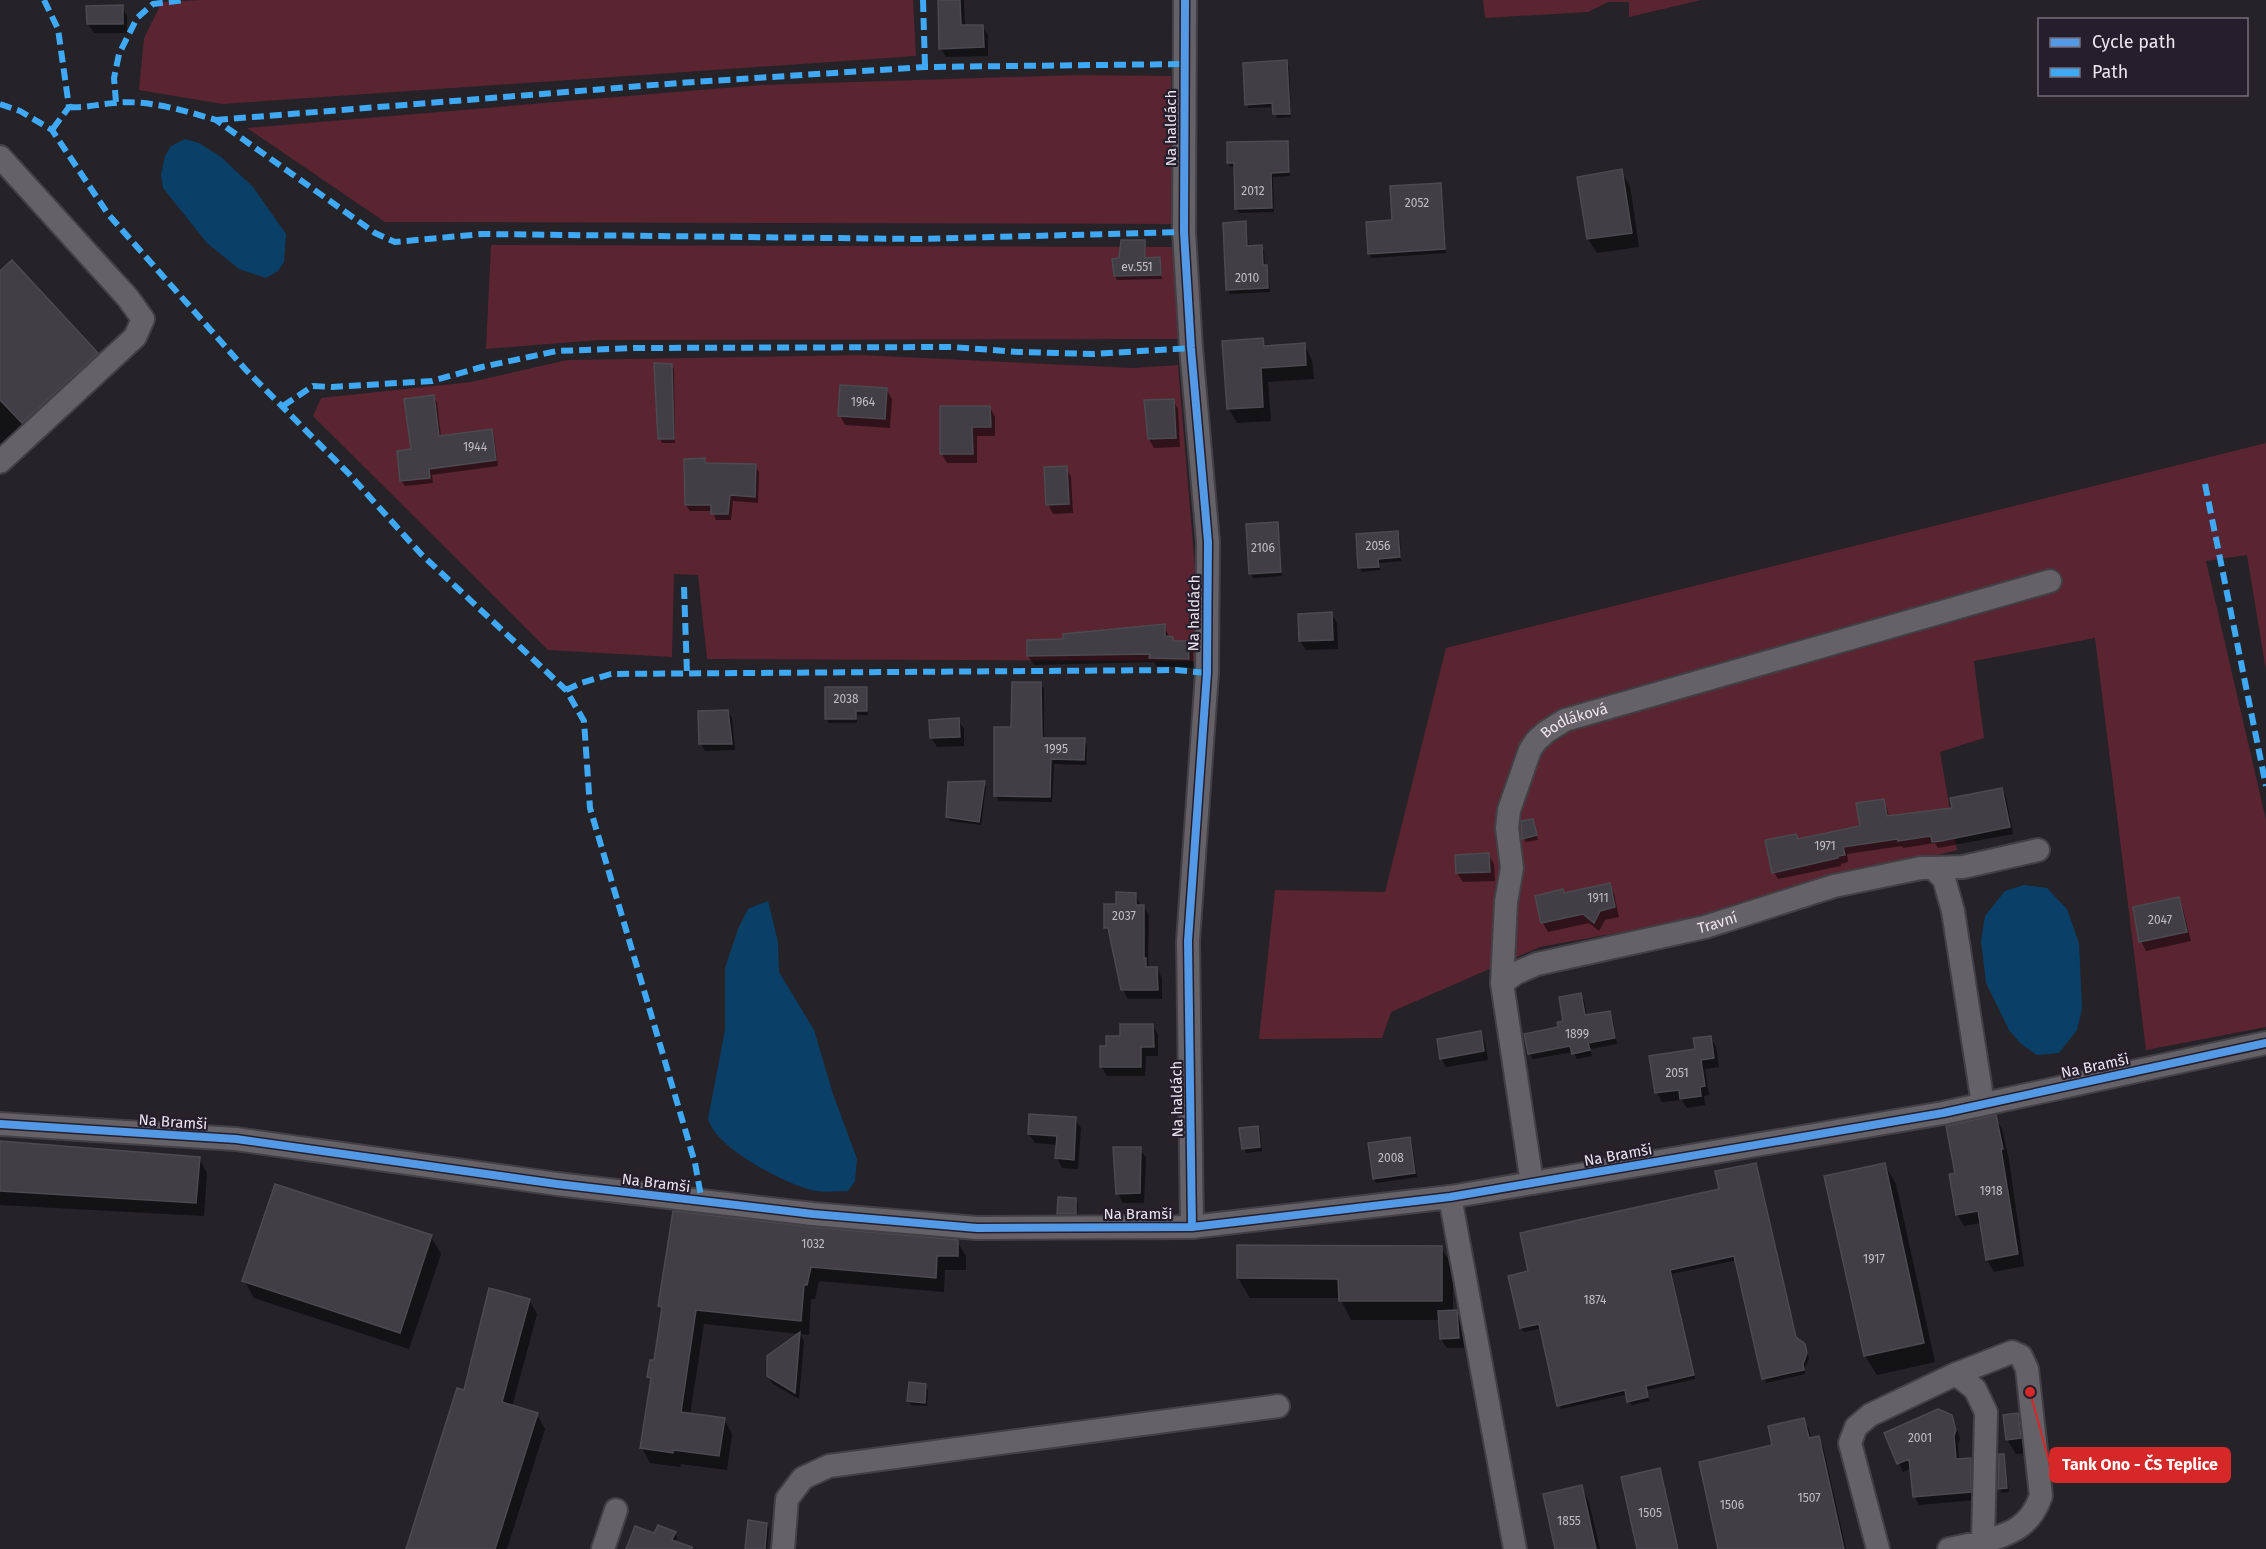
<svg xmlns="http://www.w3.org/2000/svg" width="2266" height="1549" font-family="'Fira Sans',sans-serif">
<rect width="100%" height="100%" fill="#252228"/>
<path fill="#5b2431" d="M202 0H913L916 56 223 104 139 90 144 38 162 2Z
M1483 0H1701L1629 17V2H1608L1588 12 1485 18Z
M1077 75 1171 76 1172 224 385 222 247 128 760 85Z
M491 245 1173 247 1178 339 598 340 486 349Z
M860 355 1132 368 1178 365 1196 580 1197 661 707 659 698 575 674 574 672 657 548 650 313 416 321 398 471 382 567 360Z
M2266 443V671L2247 555 2206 561 2266 820V1027L2146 1050 2095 638 1974 661 1984 738 1940 752 1957 850 1693 919 1540 947 1391 1012 1382 1038 1259 1039 1275 890 1385 892 1446 648Z"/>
<path fill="#0a4067" d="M185 139 199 143 221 157 253 187 286 234 284 262 278 271 266 278 239 269 207 243 163 188 161 175 165 156 171 146Z
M2024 885 2047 888 2067 909 2079 943 2082 1009 2077 1030 2059 1053 2037 1055 2020 1043 2009 1030 1986 983 1981 941 1985 916 2005 891Z
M768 901 778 942 779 972 814 1030 833 1094 857 1159 855 1181 848 1191C837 1191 823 1193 811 1190 783 1183 715 1147 708 1119L725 1030V968L738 929 748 909Z"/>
<path fill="#0007" d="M940 0H964L965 27 982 26 988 35V56L946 57 941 49Z
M122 7 127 16V33H94L88 24Z
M1286 62 1289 66 1291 117 1277 118 1274 107 1249 108 1246 104Z
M1287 143 1289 147 1290 176 1273 177 1274 212 1239 213 1236 209 1235 167H1231L1228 163Z
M1621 171 1630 186 1639 247 1597 253 1588 239Z
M1440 185 1442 189 1446 253 1372 258 1369 254 1394 222Z
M1245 223 1247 227 1249 248 1261 247 1264 251 1265 267 1268 271 1270 292 1230 294 1228 290Z
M1144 241 1146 246V260L1159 259 1161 263 1162 279 1117 280 1115 276 1121 260Z
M0 273 96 354 105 369 0 464Z
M1262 339 1267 347 1304 345 1312 360 1314 379 1268 382 1271 421 1237 423 1229 409Z
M671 365 674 369 675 443H662L660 439Z
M886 389 892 399 890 428 845 425 840 415Z
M433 396 437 402 441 437 491 430 494 436 498 466 432 475 433 483 405 486 401 480Z
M1173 400 1178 409 1180 447 1154 448 1149 439Z
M990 407 995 417V436H977V463H947L942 454Z
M704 460 706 464 755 465 759 472 758 503 733 501 731 520H716L713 511H690L686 505Z
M1066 468 1071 477 1073 513 1053 514 1048 504Z
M1277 524 1279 528 1282 576 1253 578 1251 574Z
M1397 532 1400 537 1401 561 1380 563V570L1362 572 1360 568Z
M1331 614 1337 623 1338 649 1306 650 1300 641Z
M1164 626 1170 638H1172L1175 643H1187L1193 652V668L1156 666 1154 662 1034 665 1028 656 1064 640Z
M1040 684 1044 689V740H1084L1087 745 1086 765 1054 764 1052 802 999 801 996 796 1013 728Z
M866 688 868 692V715H857V723H829L827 719Z
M727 711 732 718 735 750 705 751 701 744Z
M958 720 964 729V746L937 747 931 737Z
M984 782 986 787 981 825 950 821 947 817Z
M2002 789 2006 797 2013 834 1938 848 1935 843 1903 848 1902 846 1847 854 1848 862 1841 864V866L1778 879 1774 872 1799 841 1861 828 1883 800 1887 808 1889 818 1954 809Z
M1532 820 1538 840 1526 842 1523 838Z
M1488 854 1494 864 1495 881 1463 882 1457 873Z
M1609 885 1614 894 1619 917 1605 920 1599 931 1589 923 1548 932 1543 923 1537 897 1564 895Z
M1135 894 1141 906H1144L1149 916 1148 965 1150 969H1157L1162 978V999H1128L1123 990 1111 937 1105 927 1117 906Z
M2178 899 2183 909 2191 941 2146 951 2141 941Z
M1580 994 1584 1000 1587 1016 1610 1013 1613 1019 1617 1044 1590 1049 1592 1056 1577 1059 1573 1052 1533 1059 1529 1053 1565 1022Z
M1153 1025 1158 1035V1056H1146L1145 1076H1107L1101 1066 1108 1047 1121 1037Z
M1480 1033 1485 1042 1488 1060 1446 1067 1441 1058Z
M1710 1037 1716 1047 1719 1067 1705 1069 1709 1095 1704 1096 1705 1105 1687 1108 1682 1100 1662 1102 1657 1093Z
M1995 1117 2002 1129 2009 1160 2024 1266 1994 1272 1987 1260 1981 1223 1964 1226 1957 1214V1174Z
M1075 1119 1081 1128 1078 1169 1062 1168 1057 1158 1058 1145 1035 1143 1029 1134Z
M1258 1127 1260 1131 1262 1151 1246 1153 1241 1129Z
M1410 1139 1412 1143 1417 1177 1376 1183 1374 1178Z
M0 1142 199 1159 207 1173 204 1216 0 1205Z
M1140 1149 1146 1158 1144 1203H1123L1118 1194Z
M1756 1164 1797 1340 1807 1350 1809 1359 1804 1369 1805 1374 1766 1383 1737 1260 1672 1274 1695 1379 1647 1390 1649 1401 1631 1405 1628 1394 1561 1409 1542 1328 1524 1332 1521 1328 1530 1272 1721 1190Z
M1884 1164 1896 1184 1935 1362 1877 1375 1865 1356Z
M1075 1200 1078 1204 1077 1218H1061L1059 1214Z
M812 1229 957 1241 966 1256V1270H945L944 1292 819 1281 815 1299H811L809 1335 704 1324 690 1415 724 1419 732 1434 727 1470 681 1464 680 1467 650 1463 642 1448 652 1382 649 1377 655 1362 663 1311 660 1306Z
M431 1237 441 1254 409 1349 254 1298 244 1280Z
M1441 1248 1453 1267V1312H1456L1462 1321 1464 1348H1447L1441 1339 1440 1320H1351L1340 1298H1250L1238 1278Z
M529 1300 537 1314 512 1407 537 1415 545 1429 507 1549H408L465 1392Z
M800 1334 804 1341 799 1399 773 1384 768 1376 769 1357Z
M925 1385 928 1390 927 1406 911 1405 909 1401Z
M2018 1415 2026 1430 2029 1453 2016 1454 2007 1439Z
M1951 1416 1956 1425 1960 1439 1958 1445 1959 1460 1971 1459 1975 1467V1500L1919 1505 1915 1497 1911 1468 1903 1472 1886 1434Z
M1804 1420 1809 1429 1811 1439 1818 1437 1823 1446 1846 1549H1720L1774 1446Z
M2003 1455 2005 1460 2009 1492 2002 1493 1999 1488Z
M1660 1470 1679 1549H1639Z
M1581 1487 1589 1502 1600 1549H1556Z
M766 1524 769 1528 767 1549H747Z
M675 1533 677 1538 675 1543V1549H627L655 1535Z"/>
<path fill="#413f45" stroke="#4b4a50" stroke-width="1.5" d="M938 0H960L961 25H983L984 47 939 49Z
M123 5V24H87L86 6Z
M1287 60 1290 114H1273L1272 103 1245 105 1243 63Z
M1288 141 1289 172 1271 173 1272 208 1235 209 1234 163H1227V142Z
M1622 169 1632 233 1587 239 1577 177Z
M1441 183 1445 249 1368 254 1366 222 1392 220 1390 186Z
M1246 221 1247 246 1262 245 1263 265H1267L1268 288 1226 290 1223 223Z
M1121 240H1145V258L1160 257 1161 275 1114 276 1112 259 1119 258Z
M12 260 98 353 22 423 0 400V271Z
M1263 338 1264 346 1305 343 1306 365 1261 368 1263 407 1227 409 1222 341Z
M654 363 672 364 674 439H658Z
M840 385 887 388 885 419 838 416Z
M434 395 439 436 492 429 496 460 429 469 430 478 400 481 397 451 411 449 404 399Z
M1174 399 1176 438 1148 439 1144 400Z
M940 406H990L991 427H972L973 454H940Z
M705 458V463L756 464 755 497 730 495 728 514H711V505H685L684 459Z
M1067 466 1069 504 1046 505 1044 467Z
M1278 522 1281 572 1249 574 1246 524Z
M1398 531 1400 557 1378 559 1379 567 1358 568 1356 534Z
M1332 612 1333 640 1299 641 1298 614Z
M1165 624V636L1173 637V641H1188L1189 659 1149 658 1150 654 1027 656V640L1063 639V634Z
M1012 682H1041L1042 738H1085L1084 760 1051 759 1050 797 994 796V727H1011Z
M825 687H867V711H856V719H825Z
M728 710 732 744H699L698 711Z
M959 718 960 737 930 738 929 720Z
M985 781 979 822 946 817 948 782Z
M2002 788 2010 827 1941 841 1932 842 1931 836 1898 841 1897 839 1843 847 1845 855 1838 856V858L1772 873 1765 840 1796 834 1798 839 1860 826 1856 803 1884 799 1887 816 1952 808 1950 798Z
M1533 819 1537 835 1522 839 1521 821Z
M1489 853 1490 872 1456 873 1455 855Z
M1610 883 1615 907 1600 911 1594 923 1583 914 1541 923 1535 896 1563 889 1564 893Z
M1116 892 1136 893V905H1144V958H1146V967H1157L1158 990H1121L1108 928H1104V904H1116Z
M2179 897 2187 932 2139 942 2133 907Z
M1581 993 1585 1015 1610 1011 1615 1038 1588 1043 1590 1050 1572 1054 1570 1046 1528 1054 1524 1034 1558 1027 1557 1022 1563 1021 1559 997Z
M1120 1024H1153L1154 1047H1141V1067H1100V1046H1106V1036H1120Z
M1481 1031 1484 1051 1440 1059 1437 1039Z
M1711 1036 1714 1058 1701 1060 1705 1086 1700 1087 1701 1096 1680 1099 1679 1090 1655 1093 1649 1056 1695 1049 1693 1038Z
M1029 1114 1076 1117 1074 1160 1055 1158 1057 1136 1028 1134Z
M1996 1115 2003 1149H2001L2018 1254 1986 1260 1978 1211 1956 1215 1949 1174 1955 1173 1946 1126Z
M1258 1126 1260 1147 1242 1149 1239 1128Z
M1410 1137 1415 1173 1373 1179 1368 1143Z
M0 1141 200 1157 196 1203 0 1191Z
M1113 1147H1141L1140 1193 1116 1194Z
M1756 1163 1796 1337 1805 1344 1807 1353 1803 1364 1804 1370 1762 1379 1734 1256 1670 1270 1694 1375 1646 1386 1648 1397 1627 1402 1625 1390 1557 1406 1539 1324 1520 1328 1508 1276 1528 1271 1520 1233 1719 1189 1715 1171Z
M1885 1163 1924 1343 1864 1356 1824 1176Z
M275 1184 432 1235 400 1333 242 1281Z
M1058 1197 1076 1198V1214H1057Z
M673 1211 812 1227 958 1240V1256H937L936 1278 811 1267 807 1285H804L801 1321 696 1310 681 1412 725 1418 719 1456 673 1450V1453L640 1448 651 1378 647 1377 650 1360H654L662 1307 658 1306Z
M1237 1245 1442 1246V1301H1339L1338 1279 1237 1278Z
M489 1288 530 1299 502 1402 538 1413 495 1549H406L457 1388 464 1390Z
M1457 1310 1459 1338 1440 1339 1438 1311Z
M800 1332 795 1393 767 1376V1356Z
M909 1382 926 1384 925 1403 907 1401Z
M1938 1409 1952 1415 1956 1430 1954 1436 1956 1459 1971 1458V1492L1913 1497 1909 1459 1897 1464 1884 1433Z
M2018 1413 2021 1438 2006 1440 2003 1415Z
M1804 1418 1809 1438 1819 1436 1844 1549H1718L1699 1462 1772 1445 1768 1426Z
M1999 1454H2004L2007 1488 1998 1489Z
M1660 1468 1678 1549H1637L1621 1477Z
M1582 1485 1596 1549H1555L1543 1494Z
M748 1520 767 1523 765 1549H745Z
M658 1525 676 1532 672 1540 692 1547V1549H626L635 1526 654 1533Z"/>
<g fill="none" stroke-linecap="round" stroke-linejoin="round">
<g stroke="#423f45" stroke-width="26">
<g id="minor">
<path d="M1185 0 1184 232 1191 348 1208 542 1207 673 1188 941 1192 1227"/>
<path d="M0 157 128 298 143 319 135 337 0 462"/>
<path d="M1933 868 1963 867 2038 850"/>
<path id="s1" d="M1502 983 1516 973 1537 964 1705 927 1834 886 1921 868H1933L1944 879 1953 911 1983 1104"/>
<path d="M0 1124 236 1139 557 1184 813 1214 977 1228 1192 1227 1450 1197 1943 1113 2266 1043"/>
<path id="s2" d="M1532 1183 1502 983 1506 902 1512 868 1507 828 1509 810 1530 750 1536 741 1546 732 1565 720 2050 581"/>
<path d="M1450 1197 1515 1549"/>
<path d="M1956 1374 2012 1352 2021 1356 2027 1369 2041 1496C2030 1527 2012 1533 1983 1542"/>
<path d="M603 1549 616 1510"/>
<path d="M783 1549 787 1499 803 1478 829 1466 1278 1406"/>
<path d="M1878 1549 1850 1443 1856 1427 1870 1415 1956 1374 1975 1389 1986 1412 1983 1542 1949 1549"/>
</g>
</g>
<use href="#minor" stroke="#646167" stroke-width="22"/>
<path stroke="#3fa9f5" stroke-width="6" stroke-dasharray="12 6" stroke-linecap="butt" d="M44 0 58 29 69 107 52 130
M923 0 925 67
M116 102 114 78 119 54 137 18 153 4 185 0
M0 104 20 111 52 130 108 214 246 370 349 474 421 554 566 690 584 721 590 808 695 1163 702 1202
M69 107C88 108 97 104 115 103 146 99 186 111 216 120L375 233 395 242 482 234 918 239 1184 232
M216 120 679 83 925 67 1185 64
M283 406 313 386 332 387 432 381 482 367 557 351 636 348 952 347 1019 352 1093 354 1191 348
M2205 484 2266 786
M684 587 687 674
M566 690 581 683 611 674 1176 670 1207 673"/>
<g stroke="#251e2c" stroke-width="11">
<path id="cycleway" d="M1185 0 1184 232 1191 348 1208 542 1207 673 1188 941 1192 1227
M0 1124 236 1139 557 1184 813 1214 977 1228 1192 1227 1450 1197 1943 1113 2266 1043"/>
</g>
<use href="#cycleway" stroke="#5399e6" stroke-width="8"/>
</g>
<g text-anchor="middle" stroke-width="4.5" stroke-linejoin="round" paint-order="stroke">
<g font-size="12" fill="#c0bcc4">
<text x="1253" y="195">2012</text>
<text x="1417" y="207">2052</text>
<text x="1137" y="271">ev.551</text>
<text x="1247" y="282">2010</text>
<text x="863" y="406">1964</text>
<text x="475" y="451">1944</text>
<text x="1378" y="550">2056</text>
<text x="1263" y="552">2106</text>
<text x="846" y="703">2038</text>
<text x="1056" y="753">1995</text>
<text x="1825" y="850">1971</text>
<text x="1598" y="902">1911</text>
<text x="1124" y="920">2037</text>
<text x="2160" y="924">2047</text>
<text x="1577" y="1038">1899</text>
<text x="1677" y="1077">2051</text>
<text x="1391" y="1162">2008</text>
<text x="1991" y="1195">1918</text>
<text x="813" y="1248">1032</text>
<text x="1874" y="1263">1917</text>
<text x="1595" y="1304">1874</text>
<text x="1920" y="1442">2001</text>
<text x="1809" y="1502">1507</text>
<text x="1732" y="1509">1506</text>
<text x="1650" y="1517">1505</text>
<text x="1569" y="1525">1855</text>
</g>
<g font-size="15" fill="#eae5ee" stroke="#251e2c">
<text transform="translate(1171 128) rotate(-90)" y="5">Na haldách</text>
<text transform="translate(1194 613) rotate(-89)" y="5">Na haldách</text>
<text dy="5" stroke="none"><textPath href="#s2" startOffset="495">Bodláková</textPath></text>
<text dy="5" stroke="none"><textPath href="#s1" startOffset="225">Travní</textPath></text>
<text transform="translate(2095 1066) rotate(-12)" y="5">Na Bramši</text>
<text transform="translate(1177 1099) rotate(-91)" y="5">Na haldách</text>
<text transform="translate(173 1122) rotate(4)" y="5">Na Bramši</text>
<text transform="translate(1618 1155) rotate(-10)" y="5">Na Bramši</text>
<text transform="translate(656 1183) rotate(7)" y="5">Na Bramši</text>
<text x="1138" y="1219">Na Bramši</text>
</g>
</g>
<path fill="none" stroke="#d62828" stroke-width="2" d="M2030 1392L2050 1465"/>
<circle fill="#d62828" stroke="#251e2c" stroke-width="2" cx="2030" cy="1392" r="6"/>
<rect fill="#d62828" stroke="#d62828" stroke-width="2" x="2050" y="1448" width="180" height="34" rx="6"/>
<g font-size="16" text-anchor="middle" font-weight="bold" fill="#fff">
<text x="2140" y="1470">Tank Ono - ČS Teplice</text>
</g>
<rect x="2038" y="18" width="210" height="78" fill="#251e2c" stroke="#746e7a" stroke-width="1.5"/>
<rect x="2050" y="38" width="30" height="9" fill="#5399e6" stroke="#746e7a" stroke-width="1.5"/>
<text x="2092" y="48" font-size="18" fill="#eae5ee">Cycle path</text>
<rect x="2050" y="68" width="30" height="9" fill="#3fa9f5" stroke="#746e7a" stroke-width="1.5"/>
<text x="2092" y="78" font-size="18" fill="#eae5ee">Path</text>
</svg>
